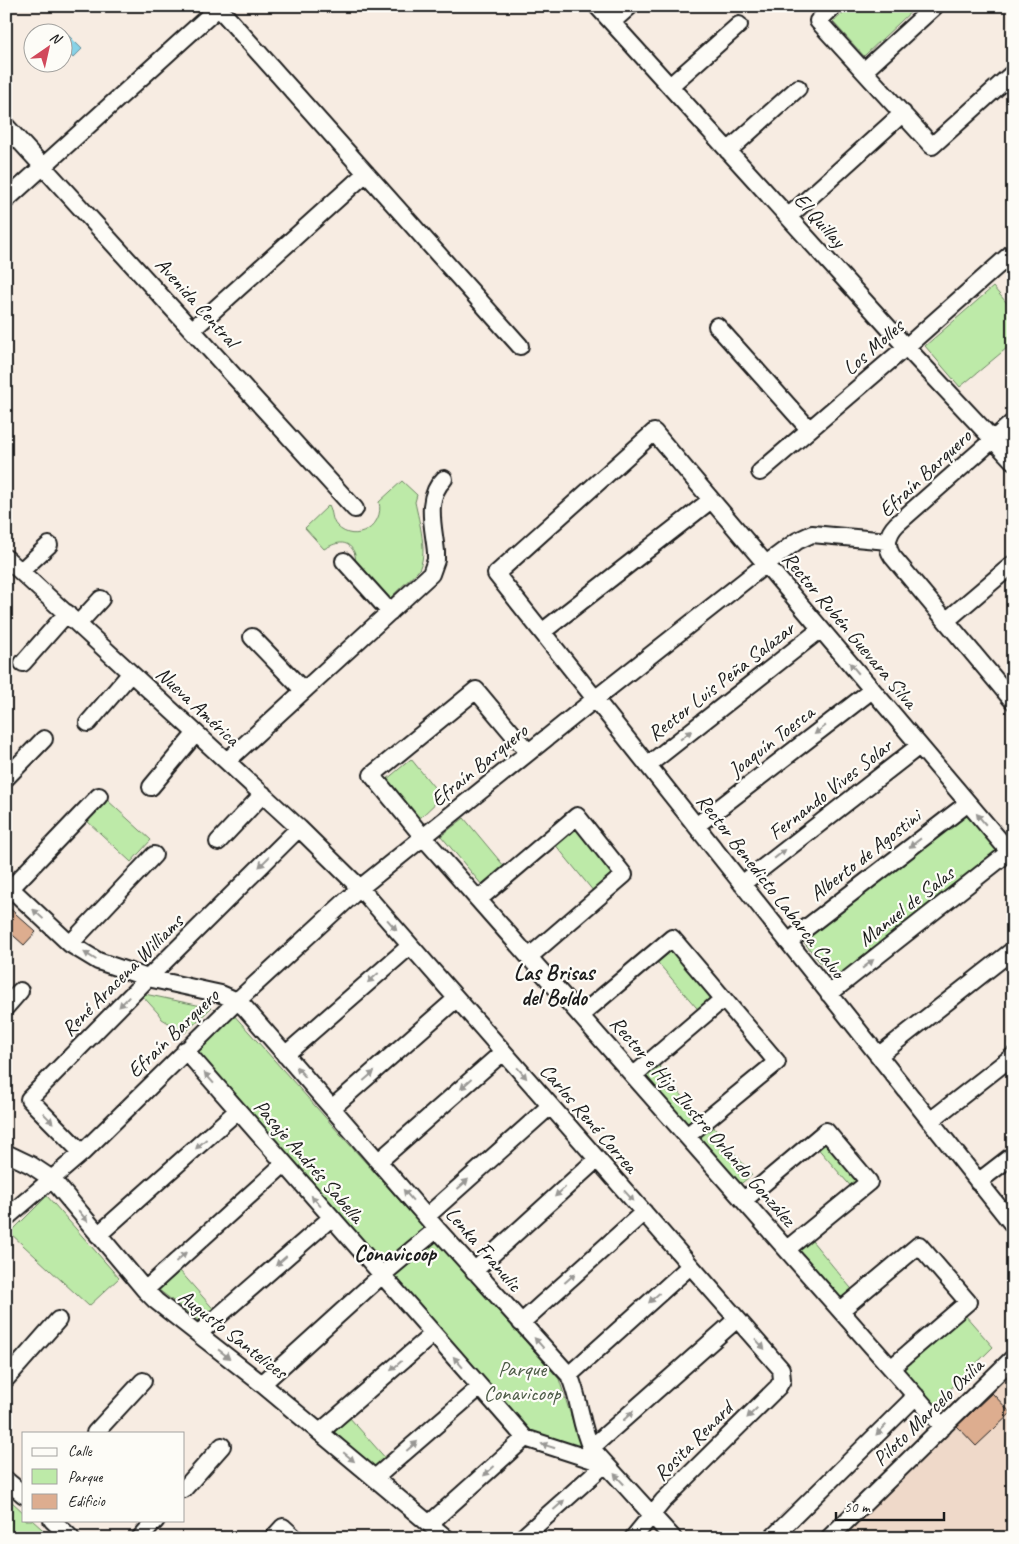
<svg xmlns="http://www.w3.org/2000/svg" width="1019" height="1544" font-family="Caveat,sans-serif">
<rect width="100%" height="100%" fill="#f7ece2"/>
<filter id="ink" filterUnits="userSpaceOnUse"><feTurbulence type="fractalNoise" baseFrequency=".02" numOctaves="2"/><feDisplacementMap in="SourceGraphic" scale="10" xChannelSelector="R" yChannelSelector="G"/><feConvolveMatrix kernelMatrix="1 2 1 2 8 2 1 2 1" color-interpolation-filters="sRGB"/></filter>
<g filter="url(#ink)">
<path fill="#efd9c9" d="M1013 1365V1538H840L924 1457 954 1423Z"/>
<path fill="#bdeaa8" stroke="#6c8362" d="M851 6H917L864 56 833 22Z
M993 287 1013 310V343L960 387 925 346Z
M402 481 417 495 415 502C419 522 429 554 418 571L389 599C382 592 359 570 356 564 355 560 356 556 354 552 347 538 335 543 324 549L305 528 329 505C333 512 331 520 337 526 355 545 385 526 379 502Z
M411 759 442 797 419 819 386 780Z
M106 799 151 840 131 862 86 820Z
M967 815 998 852 835 981 803 941Z
M464 818 504 866 482 885 441 836Z
M576 825 616 874 594 892 554 843Z
M671 942 720 999 702 1014 653 957Z
M140 993 211 1008 185 1033 162 1019 158 1013Z
M232 1013 559 1379 584 1456 527 1431 193 1049Z
M657 1063 697 1115 685 1128 643 1075Z
M711 1124 752 1175 738 1186 695 1137Z
M827 1136 865 1181 854 1190 815 1145Z
M47 1196 119 1278 89 1306 10 1233Z
M808 1236 855 1293 845 1302 796 1246Z
M180 1271 217 1313 204 1325 159 1290Z
M965 1315 993 1347 933 1406 901 1367Z
M349 1417 388 1461 377 1470 332 1432Z
M11 1501 24 1513V1520H32L52 1538H6V1506Z"/>
<path fill="#87d2e7" stroke="#5c8996" d="M61 28 82 49 73 58 63 47 62 32H57Z"/>
<path fill="#ddad8f" stroke="#1c1c1c" d="M6 905 36 932 24 945 6 929Z
M992 1393 1011 1413 976 1446 957 1426Z"/>
<g fill="none" stroke-linecap="round" stroke-linejoin="round">
<g stroke="#1c1c1c" stroke-width="20">
<path id="minor" d="M217 6 520 346
M597 6 906 347 1013 461
M834 6 818 21 932 146 1013 73
M612 22 630 6
M864 71 935 6
M670 86 739 25
M6 126 355 509
M728 151 798 88
M6 200 220 6
M788 217 903 113
M717 326 809 429
M193 329 366 173
M1013 422 897 524C887 534 885 545 892 556L1013 701
M760 472 906 347 1013 252
M6 558 299 828 360 888 781 1369 782 1380 778 1387 663 1501 633 1538
M344 561 390 612
M21 571 49 545
M946 621 1013 564
M78 624 101 599
M542 632 711 500
M252 637 303 690
M23 663 67 613
M88 723 131 673
M528 752 476 690 372 775 423 837 943 1427
M227 761 431 574 436 560V552C434 528 424 498 444 479
M648 765 821 629
M6 778 44 739
M151 787 196 733
M696 826 872 690
M218 842 263 794
M1013 856 654 432 496 574 1013 1225
M6 884 70 944 98 961 148 978 221 994 237 1001 245 1008 437 1229 569 1375C580 1398 580 1425 591 1448L673 1538
M742 884 919 746
M11 888 99 796
M479 899 577 816 624 875 530 956
M788 942 968 803
M70 944 154 855
M829 994 1009 852
M6 1007 20 991
M581 1015 672 938 777 1062 687 1136
M185 1050 525 1438 605 1464
M285 1055 410 946
M878 1056 1013 950
M634 1075 723 999
M332 1108 456 999
M930 1121 1013 1056
M6 1153 31 1165 52 1179 145 1290 156 1301 262 1384 446 1538
M82 1153 29 1099 148 978 299 828
M379 1161 503 1052
M978 1182 1013 1155
M744 1200 826 1131 869 1182 787 1249
M427 1216 550 1106
M6 1218 82 1153 237 1001 360 888 595 699 766 564 797 541 812 534 888 541
M98 1235 237 1111
M474 1271 597 1159
M145 1290 284 1164
M841 1310 919 1245 968 1302 891 1368
M521 1323 644 1212
M198 1334 331 1218
M569 1375 690 1266
M6 1379 58 1320
M262 1384 382 1275 437 1229
M320 1432 433 1334
M95 1433 143 1381
M591 1448 737 1319
M375 1478 480 1387
M6 1480 24 1495
M184 1489 222 1446
M52 1520 71 1538
M429 1524 525 1438
M140 1538 156 1520
M273 1538 283 1527 295 1538
M522 1538 605 1464
M772 1538 916 1396
M829 1538 1013 1358"/>
</g>
<use href="#minor" stroke="#fdfcf7" stroke-width="16"/>
</g>
<defs><path id="oneway-solid" d="M-6-.8H1V-3.2L6.5 0L1 3.2V.8H-6Z" transform="scale(1.25)"/></defs>
<g fill="#989794">
<use href="#oneway-solid" transform="translate(854 668) rotate(-130)"/>
<use href="#oneway-solid" transform="translate(820 730) rotate(142)"/>
<use href="#oneway-solid" transform="translate(686 735) rotate(-38)"/>
<use href="#oneway-solid" transform="translate(981 819) rotate(-130)"/>
<use href="#oneway-solid" transform="translate(915 843) rotate(142)"/>
<use href="#oneway-solid" transform="translate(780 854) rotate(-38)"/>
<use href="#oneway-solid" transform="translate(264 862) rotate(135)"/>
<use href="#oneway-solid" transform="translate(38 914) rotate(-137)"/>
<use href="#oneway-solid" transform="translate(392 925) rotate(49)"/>
<use href="#oneway-solid" transform="translate(90 956) rotate(-148)"/>
<use href="#oneway-solid" transform="translate(868 964) rotate(-38)"/>
<use href="#oneway-solid" transform="translate(373 978) rotate(139)"/>
<use href="#oneway-solid" transform="translate(124 1002) rotate(134)"/>
<use href="#oneway-solid" transform="translate(301 1072) rotate(-131)"/>
<use href="#oneway-solid" transform="translate(522 1073) rotate(49)"/>
<use href="#oneway-solid" transform="translate(369 1076) rotate(-41)"/>
<use href="#oneway-solid" transform="translate(209 1078) rotate(-131)"/>
<use href="#oneway-solid" transform="translate(466 1084) rotate(138)"/>
<use href="#oneway-solid" transform="translate(48 1118) rotate(46)"/>
<use href="#oneway-solid" transform="translate(201 1144) rotate(138)"/>
<use href="#oneway-solid" transform="translate(463 1184) rotate(-42)"/>
<use href="#oneway-solid" transform="translate(560 1192) rotate(138)"/>
<use href="#oneway-solid" transform="translate(408 1195) rotate(-131)"/>
<use href="#oneway-solid" transform="translate(629 1196) rotate(48)"/>
<use href="#oneway-solid" transform="translate(316 1201) rotate(-131)"/>
<use href="#oneway-solid" transform="translate(83 1216) rotate(50)"/>
<use href="#oneway-solid" transform="translate(181 1257) rotate(-42)"/>
<use href="#oneway-solid" transform="translate(281 1261) rotate(139)"/>
<use href="#oneway-solid" transform="translate(570 1278) rotate(-42)"/>
<use href="#oneway-solid" transform="translate(654 1298) rotate(138)"/>
<use href="#oneway-solid" transform="translate(539 1343) rotate(-132)"/>
<use href="#oneway-solid" transform="translate(760 1344) rotate(48)"/>
<use href="#oneway-solid" transform="translate(224 1354) rotate(38)"/>
<use href="#oneway-solid" transform="translate(458 1362) rotate(-131)"/>
<use href="#oneway-solid" transform="translate(396 1366) rotate(139)"/>
<use href="#oneway-solid" transform="translate(752 1413) rotate(135)"/>
<use href="#oneway-solid" transform="translate(628 1416) rotate(-42)"/>
<use href="#oneway-solid" transform="translate(881 1430) rotate(135)"/>
<use href="#oneway-solid" transform="translate(412 1446) rotate(-41)"/>
<use href="#oneway-solid" transform="translate(548 1446) rotate(-162)"/>
<use href="#oneway-solid" transform="translate(349 1457) rotate(40)"/>
<use href="#oneway-solid" transform="translate(489 1471) rotate(138)"/>
<use href="#oneway-solid" transform="translate(619 1479) rotate(-133)"/>
<use href="#oneway-solid" transform="translate(559 1505) rotate(-42)"/>
</g>
</g>
<g text-anchor="middle" stroke-width="4.5" stroke-linejoin="round" paint-order="stroke">
<g font-size="21" fill="#1c1c1c" stroke="#fdfcf7">
<text transform="translate(820 220) rotate(48)" y="7">El Quillay</text>
<text transform="translate(197 302) rotate(48)" y="7">Avenida Central</text>
<text transform="translate(873 347) rotate(-41)" y="7">Los Molles</text>
<text transform="translate(925 473) rotate(-43)" y="7">Efraín Barquero</text>
<text transform="translate(850 630) rotate(50)" y="7">Rector Rubén Guevara Silva</text>
<text transform="translate(721 681) rotate(-38)" y="7">Rector Luis Peña Salazar</text>
<text transform="translate(198 706) rotate(43)" y="7">Nueva América</text>
<text transform="translate(771 741) rotate(-38)" y="7">Joaquín Toesca</text>
<text transform="translate(479 765) rotate(-39)" y="7">Efraín Barquero</text>
<text transform="translate(830 789) rotate(-38)" y="7">Fernando Vives Solar</text>
<text transform="translate(865 855) rotate(-38)" y="7">Alberto de Agostini</text>
<text transform="translate(771 886) rotate(52)" y="7">Rector Benedicto Labarca Calvo</text>
<text transform="translate(906 906) rotate(-38)" y="7">Manuel de Salas</text>
<text transform="translate(122 975) rotate(-45)" y="7">René Aracena Williams</text>
<text transform="translate(173 1033) rotate(-44)" y="7">Efraín Barquero</text>
<text transform="translate(589 1118) rotate(49)" y="7">Carlos René Correa</text>
<text transform="translate(703 1121) rotate(49)" y="7">Rector e Hijo Ilustre Orlando González</text>
<text transform="translate(309 1161) rotate(49)" y="7">Pasaje Andrés Sabella</text>
<text transform="translate(484 1249) rotate(49)" y="7">Lenka Franulic</text>
<text transform="translate(233 1334) rotate(38)" y="7">Augusto Santelices</text>
<text transform="translate(928 1412) rotate(-44)" y="7">Piloto Marcelo Oxilia</text>
<text transform="translate(693 1441) rotate(-45)" y="7">Rosita Renard</text>
</g>
<g font-size="21" fill="#4c5a46" stroke="#fdfcf7">
<text x="522" y="1376">Parque<tspan x="522" dy="24">Conavicoop</tspan></text>
</g>
<g font-size="22" font-weight="bold" fill="#1c1c1c" stroke="#fdfcf7">
<text x="554" y="980">Las Brisas<tspan x="554" dy="25">del Boldo</tspan></text>
<text x="395" y="1261">Conavicoop</text>
</g>
</g>
<rect width="1019" height="1544" fill="none" stroke="#fdfcf7" stroke-width="25"/>
<rect x="12" y="12" width="994" height="1519" fill="none" stroke="#1c1c1c" stroke-width="2" filter="url(#ink)"/>
<rect x="22" y="1432" width="162" height="90" fill="#fdfcf7" stroke="#a3a29f"/>
<rect x="32" y="1448" width="25" height="8" fill="#fdfcf7" stroke="#a3a29f"/>
<text x="68" y="1456" font-size="15" fill="#1c1c1c">Calle</text>
<rect x="32" y="1469" width="25" height="15" fill="#bdeaa8" stroke="#a3a29f"/>
<text x="68" y="1482" font-size="15" fill="#1c1c1c">Parque</text>
<rect x="32" y="1494" width="25" height="15" fill="#ddad8f" stroke="#a3a29f"/>
<text x="68" y="1506" font-size="15" fill="#1c1c1c">Edificio</text>
<g transform="translate(48 48) rotate(34)"><circle r="24" fill="#fdfcf7" stroke="#a3a29f"/>
<path d="M0-4L9 19L0 12L-9 19Z" fill="#d1495b"/>
<text y="-8" font-size="14" font-weight="bold" text-anchor="middle" fill="#1c1c1c">N</text>
</g>
<path d="M836 1512v8h108v-8" fill="none" stroke="#1c1c1c" stroke-width="2.5"/>
<text x="844" y="1512" font-size="15" fill="#1c1c1c" stroke="#fdfcf7" stroke-width="4" paint-order="stroke">50 m</text>
</svg>
